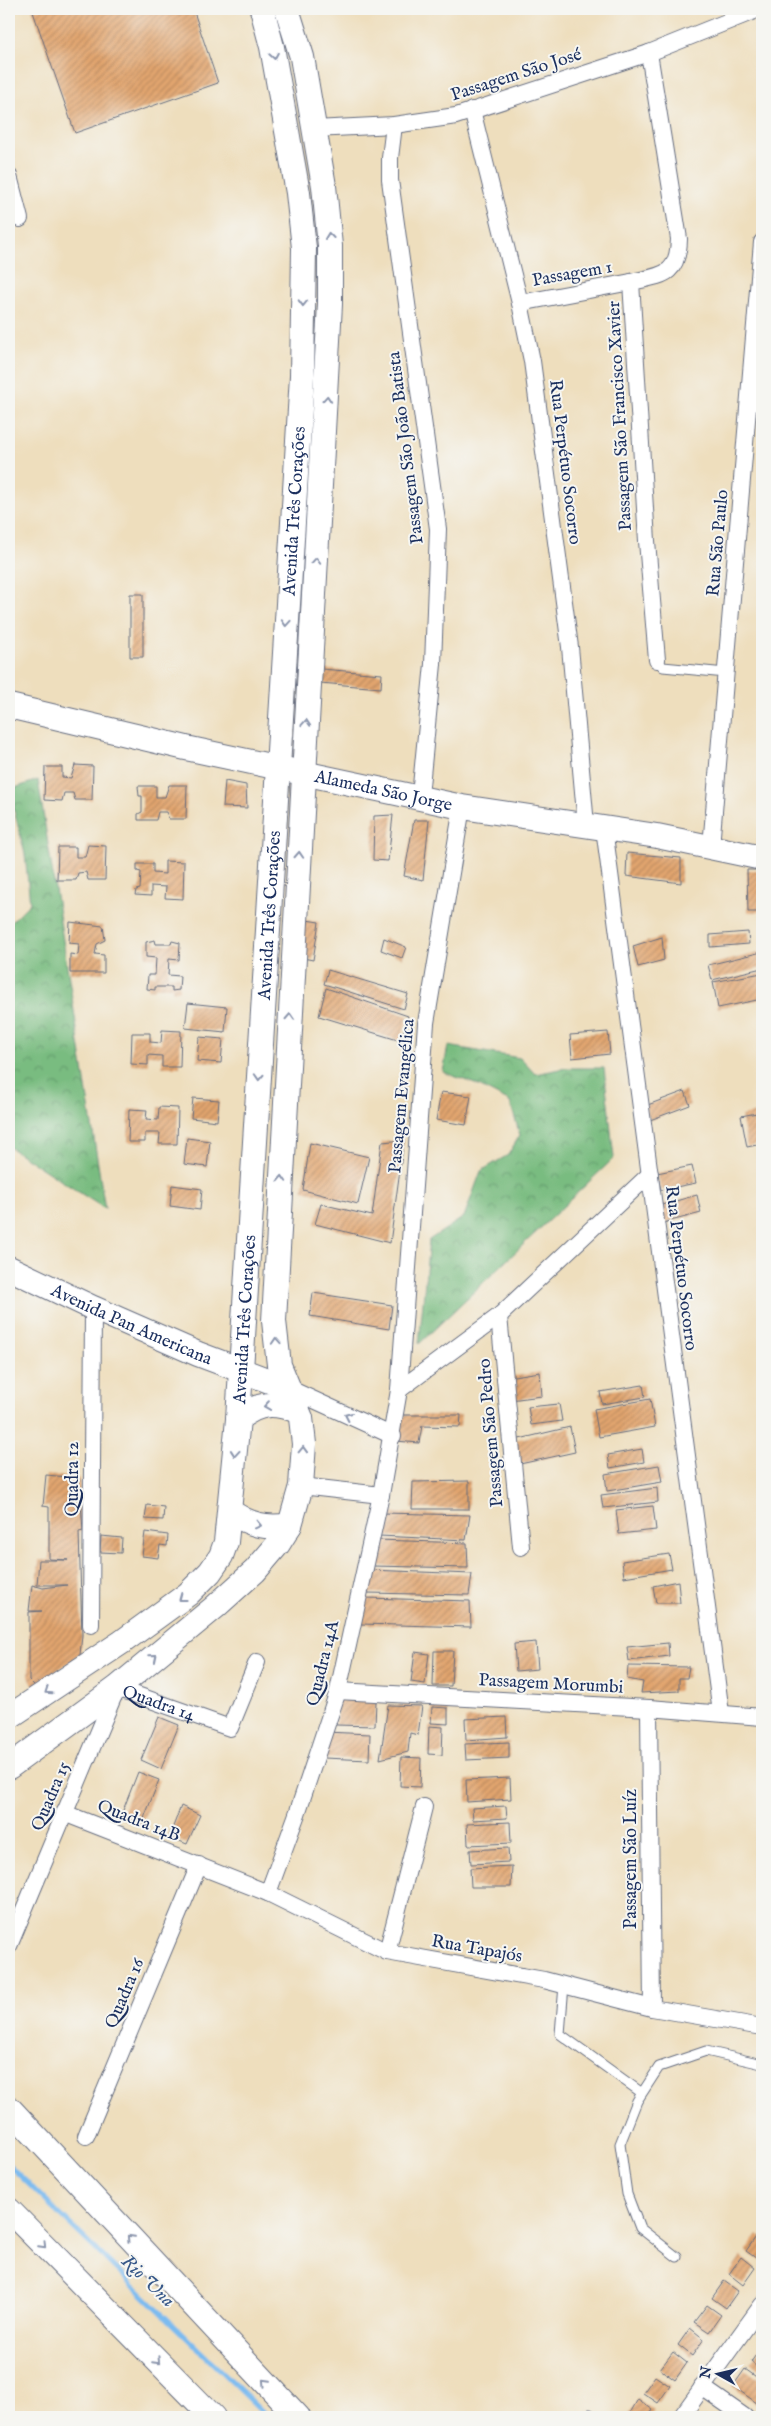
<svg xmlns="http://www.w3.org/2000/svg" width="771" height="2426" font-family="'IM FELL English',serif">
<defs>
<pattern id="forest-crowns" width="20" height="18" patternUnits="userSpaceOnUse" patternTransform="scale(1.25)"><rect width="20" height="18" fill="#79bc80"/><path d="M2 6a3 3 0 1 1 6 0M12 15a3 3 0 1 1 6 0" fill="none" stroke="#62996c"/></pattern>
<pattern id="building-hatch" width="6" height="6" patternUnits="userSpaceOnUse" patternTransform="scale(1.25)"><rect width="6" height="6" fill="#e2a56e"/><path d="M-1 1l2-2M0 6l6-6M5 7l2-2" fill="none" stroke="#b6875e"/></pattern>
</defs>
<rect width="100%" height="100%" fill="#f6f6f2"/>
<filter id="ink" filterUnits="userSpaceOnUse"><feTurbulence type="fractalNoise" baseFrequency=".02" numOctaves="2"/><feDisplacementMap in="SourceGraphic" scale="10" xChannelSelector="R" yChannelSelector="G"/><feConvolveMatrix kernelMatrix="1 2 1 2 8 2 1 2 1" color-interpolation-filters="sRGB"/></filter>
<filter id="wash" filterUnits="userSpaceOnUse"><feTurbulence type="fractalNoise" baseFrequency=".0096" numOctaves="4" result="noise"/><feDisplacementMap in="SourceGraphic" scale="20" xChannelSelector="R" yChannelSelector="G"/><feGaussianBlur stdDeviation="1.12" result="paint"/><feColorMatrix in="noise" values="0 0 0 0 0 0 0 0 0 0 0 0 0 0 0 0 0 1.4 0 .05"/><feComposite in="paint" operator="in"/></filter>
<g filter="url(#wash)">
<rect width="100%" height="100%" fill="#eedebd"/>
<path fill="url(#forest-crowns)" stroke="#4a766f" d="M38 780 105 1209 9 1147V924L30 903 25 854 9 790Z
M448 1046 520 1058 535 1074 566 1068H604L614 1158 419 1344 429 1240 464 1217 481 1171 508 1155 520 1135 510 1102 475 1084 443 1072Z"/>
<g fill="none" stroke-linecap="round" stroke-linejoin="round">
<path stroke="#7cbbf0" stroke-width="5" d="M9 2165 268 2417"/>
</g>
<g id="blocks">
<path fill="url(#building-hatch)" d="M32 9H193L218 83 75 133Z
M130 594H143V657H130Z
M321 669 382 674 381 688 320 683Z
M75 765 93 766 92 800H75L73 793H64L62 801 44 800 45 767H62V777L71 778Z
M225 781 246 785 247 808 223 807Z
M169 785H187L186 819H169L166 812H158L156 820H138V814L142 812V796H139L138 786H156V797H165Z
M393 815 388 861 373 860 374 816Z
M414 820H429L423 880 404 876Z
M88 845 106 846 105 880H88L86 872 78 873 76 880H57L58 847H76V857H85Z
M627 853 681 858V883L626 876Z
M165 861 184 862 183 899 165 898 166 887 151 886V896L135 895 136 890 140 889 141 872 137 871V864H153V873L165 874Z
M747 870H762V912H748Z
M300 919 319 922 313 960 293 956Z
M70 922 103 926 105 940 97 944 95 954 104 955V973H70V954L78 955 79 944 69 943Z
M748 932 749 944 710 947V935Z
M662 937 664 960 638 967 633 946Z
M384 938 406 947 402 958 381 950Z
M155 940 156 944H171L172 941 180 943 179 960 169 959 168 975 180 976 179 990 172 991V987H155V990L147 989 148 975H155L156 958 146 957V942Z
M762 952V968L712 980 708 965Z
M328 970 408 994 404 1009 324 984Z
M762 973V999L718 1008 713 982Z
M326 988 408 1016 401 1041 319 1016Z
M188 1003 227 1007 225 1032 185 1028Z
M162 1030 181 1031 180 1067H162V1056L148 1055V1065L131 1064 132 1033H150V1042L161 1043Z
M608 1032 610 1054 572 1058 570 1035Z
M199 1037 223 1039 221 1063 197 1061Z
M685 1091 690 1105 650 1120 645 1106Z
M441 1092 471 1096 466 1125 436 1120Z
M193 1098 219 1100 217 1121 191 1118Z
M159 1107 178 1108 177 1144H159L160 1133H145V1142H128L129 1109 147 1110 146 1119 158 1120Z
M762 1112V1144L747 1147 741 1116Z
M187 1138 210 1141 207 1167 184 1164Z
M404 1140 390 1243 315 1224 321 1204 372 1216 382 1142Z
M310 1143 369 1157 358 1204 303 1190Z
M692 1166 696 1183 661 1190 657 1173Z
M172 1185 202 1189 200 1210 170 1206Z
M697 1195 701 1213 663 1223 658 1206Z
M313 1293 392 1305 389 1329 310 1316Z
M540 1372 542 1396 510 1400 507 1377Z
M643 1385 645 1397 602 1404 600 1392Z
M650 1399 655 1427 599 1437 594 1409Z
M559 1404 562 1421 531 1425 528 1407Z
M398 1415H461L460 1427 422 1426 419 1443 396 1441Z
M570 1427 575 1452 520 1464 515 1440Z
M642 1449 644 1462 610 1468 608 1455Z
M659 1465 662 1482 607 1491 605 1474Z
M46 1475 79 1478 83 1531 79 1532 82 1635 80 1655 35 1686 29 1680V1612L42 1611H29L32 1585 43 1588 67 1585H37L39 1560H68L49 1559V1507L43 1506Z
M469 1481V1509H412L413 1482Z
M657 1488 658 1502 603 1508 601 1495Z
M147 1505 164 1507 163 1520 145 1519Z
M653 1506 656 1530 619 1534 616 1510Z
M382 1513 470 1515 466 1540 379 1536Z
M145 1532 168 1535 167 1546 160 1545 158 1558 142 1556Z
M101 1536 122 1538 121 1553 100 1552Z
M377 1540 467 1543 468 1568 372 1566Z
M669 1554 672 1569 624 1577 622 1561Z
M369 1570 472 1574 469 1595 367 1593Z
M678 1581 680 1603H656L653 1586Z
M365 1598 470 1601 471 1627 361 1624Z
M536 1642 538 1669 516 1671 514 1644Z
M668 1643 669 1656 629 1661 627 1647Z
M434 1651H453L451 1686H433Z
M415 1652 429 1654 425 1684 411 1682Z
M628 1666 689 1667 687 1678H679V1691L641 1693 643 1682 627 1679Z
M337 1699 376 1701 375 1726 336 1725Z
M388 1705 422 1706 418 1735 410 1733 408 1752 380 1759Z
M432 1707 448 1708V1724L431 1723Z
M159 1717 179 1725 161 1769 141 1760Z
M506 1717 507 1737 466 1740 465 1719Z
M429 1726 443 1727 442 1755 428 1754Z
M325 1732 370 1734 369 1760 324 1758Z
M509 1742V1758L466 1760 465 1744Z
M401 1757 421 1758 420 1787 400 1786Z
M138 1772 159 1780 141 1826 120 1818Z
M510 1778 511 1799 467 1802 466 1780Z
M181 1806 200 1815 187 1844 169 1837Z
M506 1806 507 1818 473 1820 472 1808Z
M510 1822 511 1843 468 1845 467 1824Z
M508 1848 509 1862 471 1864 470 1850Z
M512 1866 511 1887H471L470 1868Z
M758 2234 762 2237V2258L760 2261 746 2251Z
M741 2257 755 2268 743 2285 729 2274Z
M724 2281 738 2291 726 2308 712 2298Z
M707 2305 721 2315 709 2332 694 2322Z
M690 2328 704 2339 692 2356 678 2345Z
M762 2346V2371L751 2362Z
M673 2352 687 2363 675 2380 660 2369Z
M745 2369 762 2381 761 2406 733 2386Z
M655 2376 670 2386 658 2403 643 2393Z
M638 2399 653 2410 648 2417H628Z"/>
</g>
</g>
<g filter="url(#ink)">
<use href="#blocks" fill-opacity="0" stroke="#656c7f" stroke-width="1"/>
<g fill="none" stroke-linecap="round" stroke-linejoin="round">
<g stroke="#656c7f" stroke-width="11">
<path id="lane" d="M657 660 663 667 726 673
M564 1985 560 2034 642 2093
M677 2257 640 2228 627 2194 620 2144 637 2101 659 2067 706 2051 762 2064
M588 2417 590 2414"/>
</g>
<g stroke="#656c7f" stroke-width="18">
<g id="street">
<path d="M649 53 679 239C678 276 663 275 631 282L647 541 657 660"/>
<path d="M472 110 520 303 532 361 570 647 586 825"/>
<path d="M394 125 390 158V180L438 529 433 664 420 796"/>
<path d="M314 129 394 125 456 116 649 53 759 9"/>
<path d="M9 176 20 219"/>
<path d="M520 303 631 282"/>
<path d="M604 828 721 1713"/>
<path d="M711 847 762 242"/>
<path d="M499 1316 521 1547"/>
<path d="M288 1388 393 1436"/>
<path d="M399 1390 499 1316 650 1174"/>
<path d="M301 1486 381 1495"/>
<path d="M91 1625 93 1308"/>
<path d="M338 1691 649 1708 762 1717"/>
<path d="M649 1708 652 2008"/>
<path d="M64 1813 268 1893 387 1952 544 1980 652 2008 762 2027"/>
<path d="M268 1893 297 1814 338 1691 381 1495 399 1390 426 1023 462 807"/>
<path id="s1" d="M9 1946 117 1688 230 1728 257 1662"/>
<path d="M387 1952 424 1807"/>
<path d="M86 2136 199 1865"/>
<path d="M702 2387 745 2417"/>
<path d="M681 2417 762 2305"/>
</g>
</g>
<g stroke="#656c7f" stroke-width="26">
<g id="secondary">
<path id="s2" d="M9 706 186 748 462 807 657 836 762 858"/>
<path id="s3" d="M9 1268 93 1308 198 1354 288 1388"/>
<path d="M238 1419C260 1402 273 1402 298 1411"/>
<path d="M230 1511C249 1525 266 1529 290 1525"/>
<path id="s4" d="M9 1717 122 1642 188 1594 210 1572 221 1556 226 1542 238 1419 302 376 304 248 298 193 287 131 272 47 262 9"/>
<path d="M9 1767 117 1688 215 1607 255 1571 278 1544 290 1525 301 1486 304 1444 301 1418 279 1365 274 1321 330 304V246L324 186 302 57 287 9"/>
<path d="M9 2108 298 2417"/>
<path d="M9 2210 213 2417"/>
</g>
</g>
<use href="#lane" stroke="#fff" stroke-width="9"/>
<use href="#street" stroke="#fff" stroke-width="16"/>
<use href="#secondary" stroke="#fff" stroke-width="24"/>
</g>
<defs><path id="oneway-chevron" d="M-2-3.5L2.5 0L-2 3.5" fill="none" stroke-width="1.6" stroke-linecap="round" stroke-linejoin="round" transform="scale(1.25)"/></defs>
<g stroke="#8d97ae">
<use href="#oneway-chevron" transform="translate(274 56) rotate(80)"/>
<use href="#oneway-chevron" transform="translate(329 236) rotate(-96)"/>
<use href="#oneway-chevron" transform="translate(303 303) rotate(91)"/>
<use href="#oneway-chevron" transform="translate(327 399) rotate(-86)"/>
<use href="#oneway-chevron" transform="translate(316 561) rotate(-86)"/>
<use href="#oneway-chevron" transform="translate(286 623) rotate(94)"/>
<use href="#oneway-chevron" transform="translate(306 723) rotate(-86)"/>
<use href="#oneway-chevron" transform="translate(299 855) rotate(-87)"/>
<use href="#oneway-chevron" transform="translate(290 1017) rotate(-87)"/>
<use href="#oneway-chevron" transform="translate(259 1077) rotate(93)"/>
<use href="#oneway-chevron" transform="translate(282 1179) rotate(-87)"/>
<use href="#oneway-chevron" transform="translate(276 1341) rotate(-94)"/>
<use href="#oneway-chevron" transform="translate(267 1406) rotate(172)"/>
<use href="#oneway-chevron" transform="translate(348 1416) rotate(-155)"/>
<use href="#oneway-chevron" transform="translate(303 1450) rotate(-88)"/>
<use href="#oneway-chevron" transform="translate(235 1453) rotate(95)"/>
<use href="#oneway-chevron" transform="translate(258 1525) rotate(13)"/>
<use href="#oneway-chevron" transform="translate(182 1598) rotate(143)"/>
<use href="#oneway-chevron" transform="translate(154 1657) rotate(-40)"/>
<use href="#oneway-chevron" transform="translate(48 1691) rotate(146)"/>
<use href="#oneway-chevron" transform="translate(130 2238) rotate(-133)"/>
<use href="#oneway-chevron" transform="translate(43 2245) rotate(46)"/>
<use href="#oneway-chevron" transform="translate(157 2361) rotate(46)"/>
<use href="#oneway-chevron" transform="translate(265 2382) rotate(-133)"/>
</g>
</g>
<g text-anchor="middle" stroke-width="4" stroke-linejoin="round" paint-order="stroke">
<g font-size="18" fill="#1b2f5e" stroke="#f6f6f2">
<text transform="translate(516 74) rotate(-18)" y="6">Passagem São José</text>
<text transform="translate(572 273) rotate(-10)" y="6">Passagem 1</text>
<text transform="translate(619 416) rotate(-93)" y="6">Passagem São Francisco Xavier</text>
<text transform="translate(405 448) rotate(-97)" y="6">Passagem São João Batista</text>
<text transform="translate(566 462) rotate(83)" y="6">Rua Perpétuo Socorro</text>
<text dy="6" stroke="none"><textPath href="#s4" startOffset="1316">Avenida Três Corações</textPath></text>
<text transform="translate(717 543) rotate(-85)" y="6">Rua São Paulo</text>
<text dy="6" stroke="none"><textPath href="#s2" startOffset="384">Alameda São Jorge</textPath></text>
<text dy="6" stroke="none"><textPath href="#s4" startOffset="911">Avenida Três Corações</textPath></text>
<text transform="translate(401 1096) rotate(-85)" y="6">Passagem Evangélica</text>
<text transform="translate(682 1268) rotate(83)" y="6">Rua Perpétuo Socorro</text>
<text dy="6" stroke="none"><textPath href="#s4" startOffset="506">Avenida Três Corações</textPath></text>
<text dy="6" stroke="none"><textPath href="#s3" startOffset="135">Avenida Pan Americana</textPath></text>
<text transform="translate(490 1433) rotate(-95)" y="6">Passagem São Pedro</text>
<text transform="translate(72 1479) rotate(-90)" y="6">Quadra 12</text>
<text transform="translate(322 1663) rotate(-76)" y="6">Quadra 14A</text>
<text transform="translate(551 1683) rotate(3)" y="6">Passagem Morumbi</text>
<text dy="6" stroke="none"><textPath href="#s1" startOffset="324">Quadra 14</textPath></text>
<text transform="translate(50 1796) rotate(-67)" y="6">Quadra 15</text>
<text transform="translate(139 1820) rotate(21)" y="6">Quadra 14B</text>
<text transform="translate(630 1859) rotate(-90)" y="6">Passagem São Luíz</text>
<text transform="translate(477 1948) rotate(10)" y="6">Rua Tapajós</text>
<text transform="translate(124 1993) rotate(-67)" y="6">Quadra 16</text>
</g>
<g font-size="19" font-style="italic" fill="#38598a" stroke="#f6f6f2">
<text transform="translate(149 2280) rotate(44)" y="7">Rio Una</text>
</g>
</g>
<rect width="771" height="2426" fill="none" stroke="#f6f6f2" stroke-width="30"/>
<g transform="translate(718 2374) rotate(278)" stroke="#f6f6f2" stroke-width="4" paint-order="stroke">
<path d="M0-4L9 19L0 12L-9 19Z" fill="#1b2f5e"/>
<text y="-8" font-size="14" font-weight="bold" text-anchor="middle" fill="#1b2f5e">N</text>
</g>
</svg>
